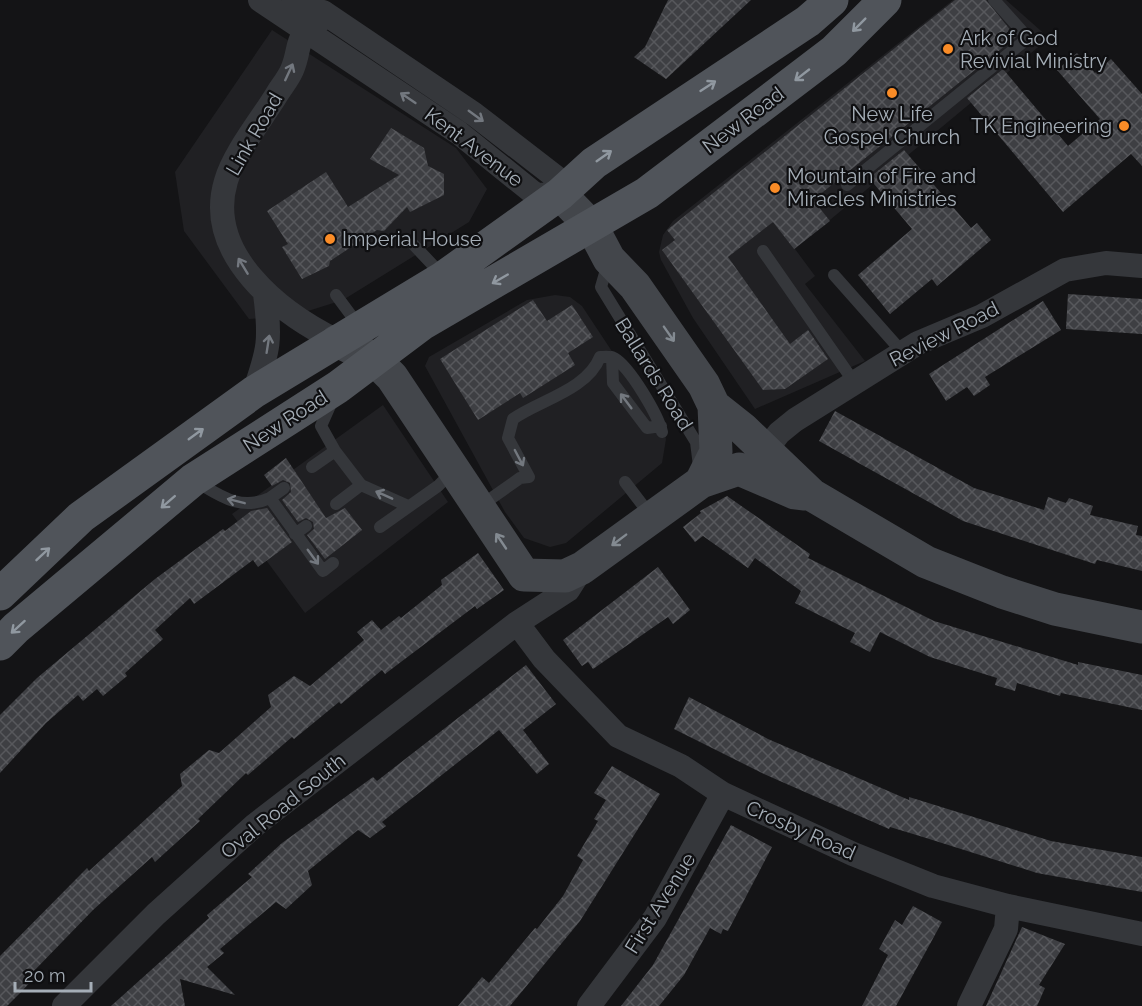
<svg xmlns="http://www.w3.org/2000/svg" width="1142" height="1006" font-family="Raleway,sans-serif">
<defs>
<pattern id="building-cross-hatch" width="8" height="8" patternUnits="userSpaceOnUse" patternTransform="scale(1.5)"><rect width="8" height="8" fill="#3e3f43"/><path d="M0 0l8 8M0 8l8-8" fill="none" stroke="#57585c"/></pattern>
</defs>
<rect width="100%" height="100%" fill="#141416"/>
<path fill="#202023" d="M953 0H1006L1049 38 795 249 815 276 805 284 865 361 755 409 693 318 661 260 659 252 663 235 673 221Z
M272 30 456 148 487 189 469 222 343 300 292 316 249 319 184 231 175 172Z
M555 295 570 297 582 306 662 427 666 439 662 463 566 543 550 547 524 538 505 512 425 366 429 357 527 300Z
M383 405 448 502 305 613 232 514Z"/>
<path fill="url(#building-cross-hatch)" d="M668 0H751L666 79 634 57 645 47Z
M955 0H986L1016 37 813 200 830 221 794 249 773 222 728 257 790 344 808 330 828 359 785 389 763 390 662 250 675 240 667 230Z
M1077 53 1095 73 1111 59 1142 94V166L1131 154 1063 212 967 98 1003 69 1068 146 1100 119 1057 70Z
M391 128 424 148 428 166 444 174V195L410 212 407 207 384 231 377 230 330 261 329 266 302 279 282 247 288 244 267 211 326 172 348 207 399 175 370 159Z
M904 150 971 228 977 223 991 240 937 286 932 279 890 314 858 275 912 229 869 178Z
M1068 294 1142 299V334L1066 329Z
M533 300 547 321 572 305 593 337 568 353 575 365 523 398 520 393 478 420 440 359Z
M1043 301 1061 330 985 377 990 385 974 396 967 387 946 401 929 374Z
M835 411 974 488 1044 510 1048 497 1066 503 1069 498 1093 506 1090 515 1138 526 1136 535 1142 536V571L1097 560 1095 564 963 521 819 441Z
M286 458 326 518 345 508 362 530 325 559 307 535 314 529 313 522 306 518 298 522 282 500 291 492 290 483 283 480 272 486 264 475Z
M727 496 810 554 808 558 934 621 1078 665V662L1142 675V710L1061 693 1060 696 1017 683 1015 691 995 685 997 678 930 657 880 632 870 652 850 642 855 633 795 603 801 591 755 558 748 568 703 536 695 542 683 527 701 513 700 511Z
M267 508 292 542 258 567 253 560 194 604 190 598 155 630 163 639 125 673 127 676 103 696 97 689 83 701 78 695 46 723 0 773V715L37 678 155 579 223 529 225 531 251 511Z
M478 553 504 590 477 609 475 606 385 674 382 670 341 704 339 702 294 739 292 737 248 775 246 773 198 819 200 821 155 862 152 857 93 910 32 973 36 976 21 992 7 1006H0V956L87 868 89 871 182 786 180 774 209 750 219 753 271 707 268 695 294 676 310 686 364 640 357 632 372 620 381 630 399 616 401 618 442 585 441 580Z
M658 567 690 610 673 624 668 617 593 669 588 662 582 666 563 640Z
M526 665 556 704 523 730 549 764 537 774 499 730 382 822 386 826 370 838 358 830 308 871 312 885 286 909 276 902 220 949 224 953 207 967 235 995 180 979 185 1006H111L209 918 207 915 252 877 248 874 282 843 373 777 377 781Z
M689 697 768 739 909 800V797L1051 841 1142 857V892L1037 873 923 837 890 827 889 829 764 774 674 729Z
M612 766 660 794 580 921 510 1006H458L482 977 489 983 535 928 537 929 563 896 583 860 577 856 598 821 594 819 606 800 594 793Z
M731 825 772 847 728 931 723 929 721 934 710 928 684 975 659 1006H621L653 965Z
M913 906 942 922 896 1006H862L888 955 879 949 895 920 902 925Z
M1022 927 1065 944 1039 985 1045 988 1037 1006H986Z"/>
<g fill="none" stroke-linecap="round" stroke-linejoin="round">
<path stroke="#35373b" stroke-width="12" d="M847 185 1028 38 994 0
M412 243 443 276
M763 251 854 382
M608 263 601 287 696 442 699 466
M834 275 904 354
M336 295 359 326
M612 357 613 383 647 428 661 426
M335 451 361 485 408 506
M312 467 335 451 321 426 333 399
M197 482C222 497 241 511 270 498L323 571 333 563
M625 482 651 516
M270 498 284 488
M336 504 361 485
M479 507 520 478 529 477 508 438 513 419C540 400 587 390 600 357 604 357 610 356 614 358 630 367 658 415 662 432
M380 527 438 486 453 471
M295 534 306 526"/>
<path stroke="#35373b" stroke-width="24" d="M260 0 459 133 536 195 560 194 557 178 474 114 323 12 308 9 294 0
M319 21C293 37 302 47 292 70 288 79 282 86 277 94 262 119 234 153 226 181 204 254 280 313 337 341
M254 392C269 350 271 339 265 294
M766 450 779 433 795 420 918 343 982 316 1065 270 1106 263 1142 266
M517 623 544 659 618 736 681 766 723 794 853 854 933 886 1008 906 1142 934
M64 1006 156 914 255 825 517 623 568 590 582 568
M589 1006 655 918 723 794
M969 1006 1006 929 1008 906"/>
<path stroke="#43464b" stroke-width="33" d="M560 194 592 227 609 259 635 286 704 385 714 406 743 429 812 495 926 562 1002 592 1055 609 1142 627
M337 341 373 358 392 377 524 575 565 576 582 568 701 482 716 452 714 406
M701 482 739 469 795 493 803 494"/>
<path stroke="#50545a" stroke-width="33" d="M0 594 81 517 254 392 444 277 560 194 594 163 808 21 832 0
M0 644 16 628 193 480 338 387 422 324 647 193 834 51 885 0"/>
</g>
<defs><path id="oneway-shaft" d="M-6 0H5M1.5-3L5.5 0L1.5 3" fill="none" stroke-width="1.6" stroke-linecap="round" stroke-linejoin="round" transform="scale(1.5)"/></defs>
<g stroke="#9098a0">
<use href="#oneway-shaft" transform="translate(859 25) rotate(135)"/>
<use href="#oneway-shaft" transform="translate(802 75) rotate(142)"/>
<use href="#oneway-shaft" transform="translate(708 86) rotate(-33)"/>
<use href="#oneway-shaft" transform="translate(604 156) rotate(-35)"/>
<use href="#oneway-shaft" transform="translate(500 279) rotate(150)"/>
<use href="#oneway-shaft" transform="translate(196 434) rotate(-36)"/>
<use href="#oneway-shaft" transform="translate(168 502) rotate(139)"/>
<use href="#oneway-shaft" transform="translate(43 554) rotate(-43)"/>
<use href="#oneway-shaft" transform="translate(18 627) rotate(138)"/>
</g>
<g stroke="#73787f">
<use href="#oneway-shaft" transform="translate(289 72) rotate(-65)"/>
<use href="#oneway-shaft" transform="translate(408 98) rotate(-146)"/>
<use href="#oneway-shaft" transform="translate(476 116) rotate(36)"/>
<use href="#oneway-shaft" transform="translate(243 266) rotate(-121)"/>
<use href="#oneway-shaft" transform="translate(268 344) rotate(-81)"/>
<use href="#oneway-shaft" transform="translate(626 401) rotate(-127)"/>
<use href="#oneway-shaft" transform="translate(519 458) rotate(62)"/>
<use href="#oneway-shaft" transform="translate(384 495) rotate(-156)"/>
<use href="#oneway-shaft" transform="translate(236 501) rotate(-166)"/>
<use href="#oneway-shaft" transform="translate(313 557) rotate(54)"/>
</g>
<g stroke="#838a91">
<use href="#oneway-shaft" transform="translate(669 334) rotate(55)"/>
<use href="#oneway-shaft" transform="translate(619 540) rotate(143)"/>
<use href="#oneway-shaft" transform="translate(501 541) rotate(-124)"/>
</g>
<g fill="#fa8c27" stroke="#0f0f11" stroke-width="2">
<circle cx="948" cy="49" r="6"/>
<circle cx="892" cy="93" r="6"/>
<circle cx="1124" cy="126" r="6"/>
<circle cx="775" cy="188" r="6"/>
<circle cx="330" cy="239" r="6"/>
</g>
<g text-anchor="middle" stroke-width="4.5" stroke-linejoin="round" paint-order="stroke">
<g font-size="20" fill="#a5aeb7" stroke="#0f0f11" text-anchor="start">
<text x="960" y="45">Ark of God<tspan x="960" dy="23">Revivial Ministry</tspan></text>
<text x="892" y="121" text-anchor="middle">New Life<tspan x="892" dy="23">Gospel Church</tspan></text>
<text x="1112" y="133" text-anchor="end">TK Engineering</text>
<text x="787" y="183">Mountain of Fire and<tspan x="787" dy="23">Miracles Ministries</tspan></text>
<text x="342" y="246">Imperial House</text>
</g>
<g font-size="20" fill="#a5aeb7" stroke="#0f0f11">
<text transform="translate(743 120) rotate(-37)" y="7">New Road</text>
<text transform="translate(254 134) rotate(-60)" y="7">Link Road</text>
<text transform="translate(474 147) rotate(37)" y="7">Kent Avenue</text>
<text transform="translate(944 334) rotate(-27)" y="7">Review Road</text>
<text transform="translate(654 374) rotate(58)" y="7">Ballards Road</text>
<text transform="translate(285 421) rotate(-33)" y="7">New Road</text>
<text transform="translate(283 806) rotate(-39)" y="7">Oval Road South</text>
<text transform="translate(801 830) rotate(24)" y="7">Crosby Road</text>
<text transform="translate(660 903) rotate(-58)" y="7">First Avenue</text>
</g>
</g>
<path d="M15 982v9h76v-9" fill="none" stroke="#a5aeb7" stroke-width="3"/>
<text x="24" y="982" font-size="18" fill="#a5aeb7" stroke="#0f0f11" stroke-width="4.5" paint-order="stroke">20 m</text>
</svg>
